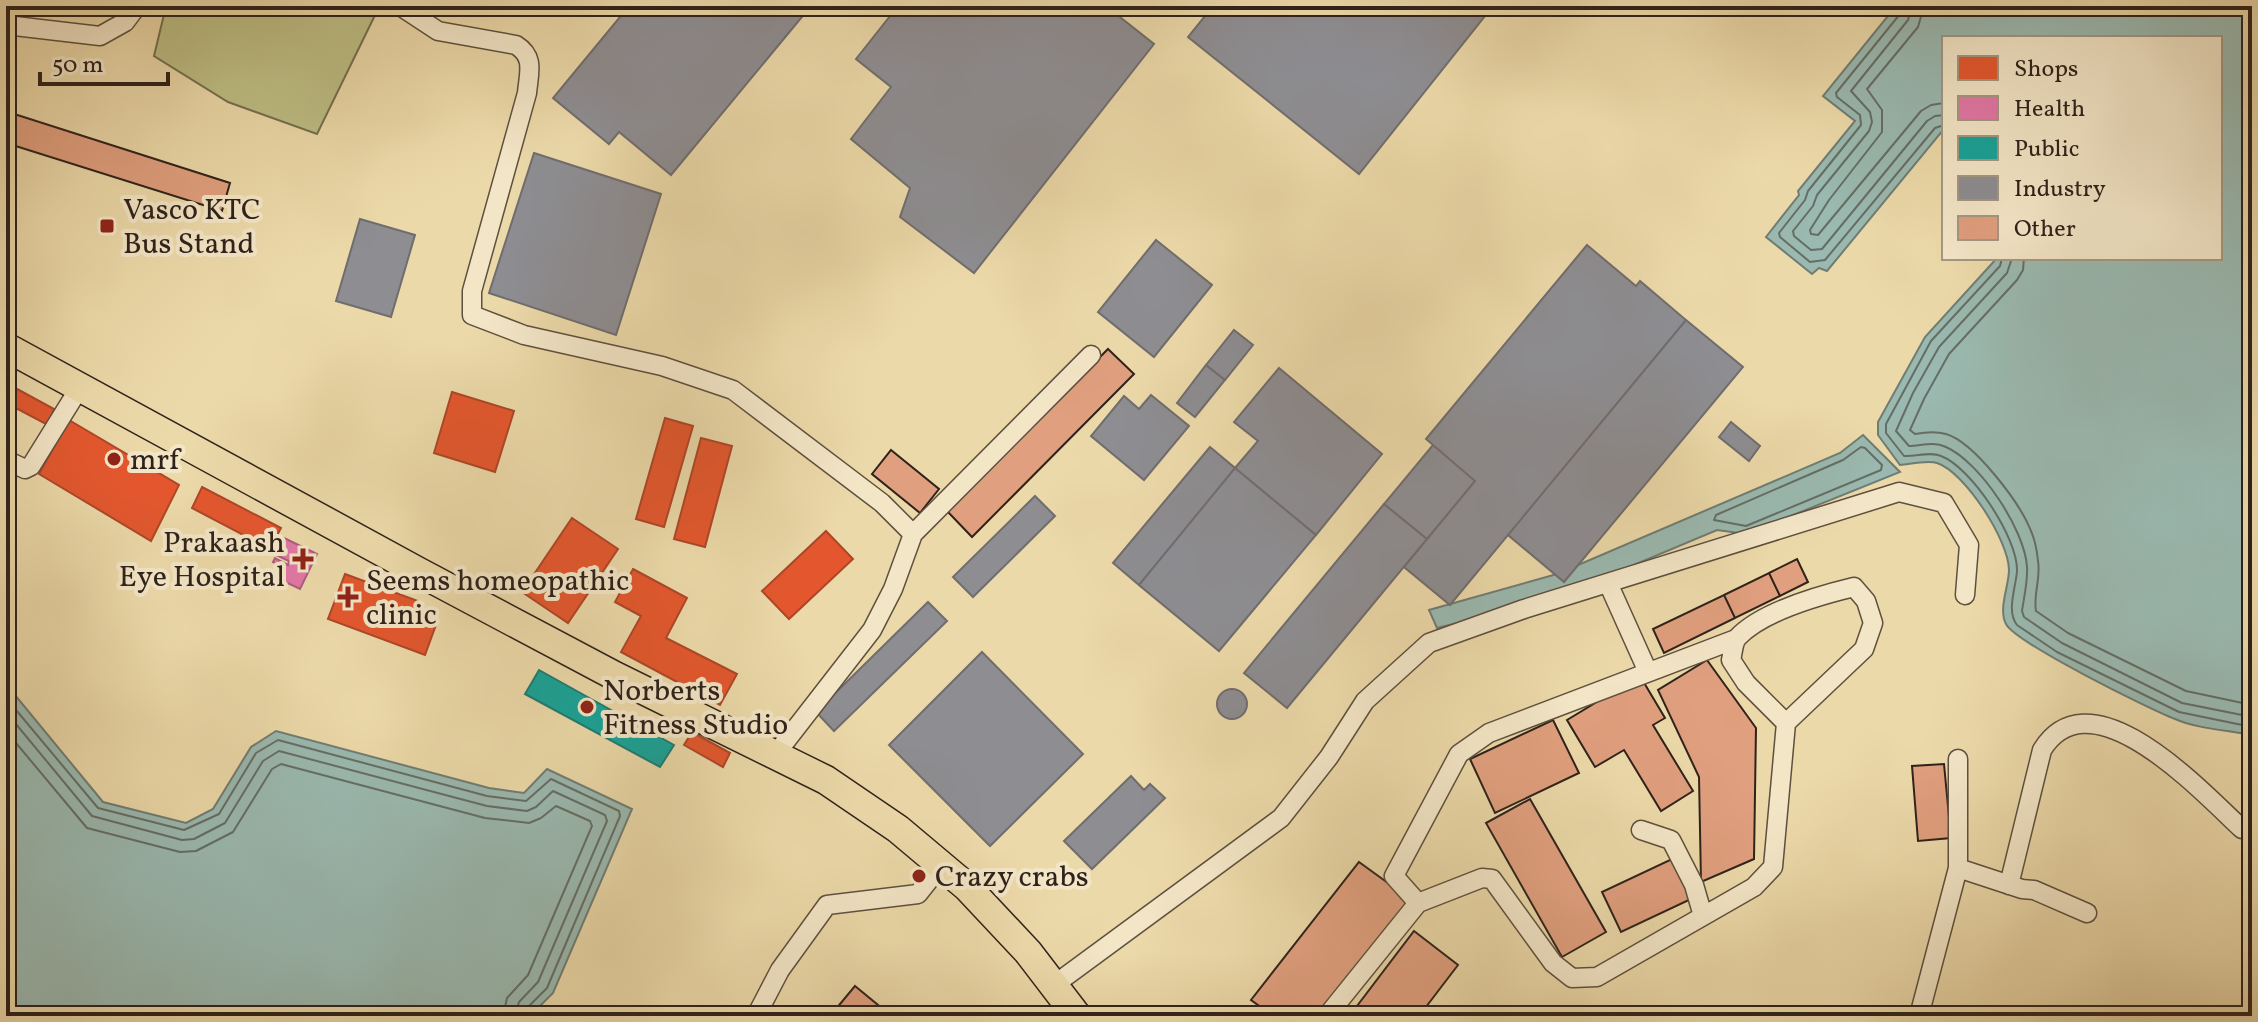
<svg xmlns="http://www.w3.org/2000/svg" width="2258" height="1022" font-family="Vollkorn,serif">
<rect width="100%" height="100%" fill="#ecd9a9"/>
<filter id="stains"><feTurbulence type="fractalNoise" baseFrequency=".0025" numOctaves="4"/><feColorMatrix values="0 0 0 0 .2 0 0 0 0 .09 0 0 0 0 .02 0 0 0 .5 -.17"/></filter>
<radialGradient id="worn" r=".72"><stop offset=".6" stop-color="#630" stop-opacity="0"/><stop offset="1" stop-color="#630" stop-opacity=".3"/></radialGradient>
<path fill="#bdbe84" stroke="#767050" stroke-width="2" d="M166 6H369L378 9 317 134 228 102 154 56Z"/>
<path fill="#9ab9b0" stroke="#6f7d74" stroke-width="2" d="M1896 6H2252V735C2227 730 2198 729 2175 719 2149 709 2016 643 2006 624 1998 609 2009 586 2009 570 2009 541 1965 472 1937 463 1927 460 1911 464 1900 465L1878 435V422L1925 337 1997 258H2220V38H1944V129L1827 271 1819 268 1812 274 1766 237 1799 195 1798 191 1855 121 1823 96Z
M1863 435 1900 472 1746 534 1717 530 1548 601 1437 628 1429 610 1557 574 1840 453Z
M6 688 15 695 103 802 186 823 213 809 251 747 276 731 489 788 524 793 547 769 632 809 553 993 530 1016H6Z"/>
<path fill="#e4572e" stroke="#ad4728" stroke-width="2" d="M6 383 54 409 48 425 6 403Z
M452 392 514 411 495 472 434 453Z
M665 418 693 426 664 527 636 519Z
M69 420 179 485 151 541 39 474Z
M701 438 732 446 705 547 674 539Z
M202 487 281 528 270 549 192 508Z
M572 518 618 549 568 623 522 592Z
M826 531 853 559 789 619 762 591Z
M633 569 687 598 666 638 737 674 720 705 621 652 641 616 615 602Z
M345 574 418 601 414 614 437 622 425 655 328 619Z
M692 732 730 753 723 767 684 745Z"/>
<path fill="#e377a8" stroke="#ad5e7e" stroke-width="2" d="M282 537 317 554 300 589 277 578 283 567 273 562 275 558 288 565 289 561 274 554Z"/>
<path fill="#17a398" stroke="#1e7c72" stroke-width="2" d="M539 670 674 745 660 767 525 694Z"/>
<path fill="#8d8d92" stroke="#706d6e" stroke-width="2" d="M629 6H811L671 175 619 132 609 144 553 98Z
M898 6H1106L1154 44 974 273 900 217 910 188 851 139 891 87 856 59Z
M1213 6H1493L1359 174 1188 37Z
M534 153 661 194 616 335 489 293Z
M360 219 415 235 391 317 336 301Z
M1156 240 1212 285 1154 357 1098 312Z
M1587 245 1636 286 1640 281 1686 320 1450 605 1404 567 1475 481 1426 439Z
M1686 320 1743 367 1564 582 1508 535Z
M1234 330 1253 345 1225 380 1206 365Z
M1206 365 1225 380 1195 417 1177 403Z
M1279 368 1382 454 1316 535 1235 468 1258 441 1234 422Z
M1151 395 1189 426 1144 480 1091 436 1124 396 1139 409Z
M1731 422 1760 446 1749 461 1719 437Z
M1433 445 1475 481 1427 539 1384 504Z
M1210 447 1235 468 1139 585 1113 563Z
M1235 468 1316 535 1219 651 1139 585Z
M1035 496 1055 516 973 597 953 577Z
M1384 504 1427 539 1287 708 1244 673Z
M928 602 947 621 834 731 816 712Z
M982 652 1083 754 990 846 889 745Z
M1217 704a15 15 0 1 1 30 0a15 15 0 1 1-30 0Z
M1131 776 1144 790 1150 784 1165 798 1092 869 1064 841Z"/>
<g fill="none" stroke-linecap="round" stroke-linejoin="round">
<path stroke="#646e66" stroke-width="2" d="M1902 6 1900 14 1836 93 1837 97 1860 115 1861 125 1808 191 1805 200 1779 233 1780 237 1810 262 1825 260 1935 128 1944 125
M1912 6 1908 20 1851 91 1870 112 1872 122 1869 131 1817 195 1813 206 1793 231 1794 236 1811 250 1822 249 1927 121 1935 116 1944 115
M1924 6 1918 27 1867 89 1882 110V132L1829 200 1810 230 1811 234 1818 235 1921 111 1931 105 1944 103
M2002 258 2000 266 1931 341 1886 424V433L1904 456C1916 457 1930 451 1941 456 1971 467 2018 538 2017 571 2016 587 2006 611 2017 625L2057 652 2179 712 2252 727
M2012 258 2007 273 1939 347 1913 393 1896 431 1909 446C1921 446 1933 441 1946 447 1980 462 2025 530 2027 567 2028 581 2024 597 2022 611L2024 617 2062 643 2182 703 2252 717
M2024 258 2023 270 2017 280 1949 354 1924 399 1910 430 1915 434C1926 432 1935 431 1946 434 1974 442 2020 503 2031 531 2035 540 2037 551 2038 561 2041 578 2033 595 2036 611L2068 633 2186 691 2252 705
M1861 447 1865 448 1882 465 1881 470 1746 526 1714 520 1716 515 1843 460Z
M6 698 98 808 184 830 219 814 256 753 278 740 487 796 526 801 551 779 619 811 620 816 547 988 527 1008 525 1016
M6 712 92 816 182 840 194 839 225 823 263 761 279 751 487 806 527 811 536 807 553 791 605 815 607 821 538 982 519 1002 515 1016
M6 731 87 828 180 852 196 851 233 832 272 769 281 764 485 818 529 823 541 818 556 806 590 821 592 826 528 975 507 998 503 1016"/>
</g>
<path fill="#e09f7e" stroke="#2e221b" stroke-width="2" d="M8 112 230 183 222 211 6 143Z
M1108 349 1134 374 972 537 947 511Z
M891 450 939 489 920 513 872 474Z
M1797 559 1808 582 1780 596 1769 573Z
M1769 573 1780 596 1735 618 1724 595Z
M1724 595 1735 618 1664 653 1653 629Z
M1707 660 1756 728 1754 859 1701 882 1699 777 1658 690Z
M1640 676 1665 718 1653 725 1693 791 1661 811 1624 750 1595 767 1567 720Z
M1553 720 1579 773 1495 813 1470 759Z
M1944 764 1951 838 1918 841 1912 766Z
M1530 799 1606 932 1562 957 1486 823Z
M1672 859 1691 899 1621 932 1602 892Z
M1359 862 1410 899 1322 1016H1273L1251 1000Z
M1414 931 1458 965 1419 1016H1400L1388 1007 1381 1016H1371L1357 1006Z
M855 986 878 1005 869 1016H830Z"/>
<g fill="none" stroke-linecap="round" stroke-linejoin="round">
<g stroke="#5e503e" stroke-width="21">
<path id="minor" d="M400 6 438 31 516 45C535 57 529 72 527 93L472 291V315L524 335 662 366 733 390 882 503 913 534 893 589 872 630 775 755
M6 25 100 36 125 22 137 6
M6 460 25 469 31 466 80 387
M913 534 1091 355
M1608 583 1648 672
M1641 830 1671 840 1694 885 1703 916
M1958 868 2022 889 2034 890 2087 913
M2009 885 2042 750C2091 671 2202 792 2242 829
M1418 903 1394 876 1459 754 1489 733 1736 639
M1054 985 1281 818 1329 757 1365 701 1429 643 1524 609 1899 492 1944 503 1969 545 1965 595
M756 1016 780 970 827 905 918 894 941 865
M1327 1016 1418 903 1482 878 1492 879 1553 963 1572 978 1597 977 1754 887 1773 867 1786 723 1864 649 1873 623 1866 601 1854 587C1821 595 1763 611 1738 637 1733 642 1733 653 1731 660L1746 683 1786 723
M1919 1016 1958 868V759"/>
</g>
<g stroke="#2e221b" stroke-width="31">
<path id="primary" d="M6 347 419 572 615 676 826 780 898 829 967 887 1028 952 1077 1016"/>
</g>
<use href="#minor" stroke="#f3e6c7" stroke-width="18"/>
<use href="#primary" stroke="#ecd9a9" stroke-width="28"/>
</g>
<g fill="#8f2418" stroke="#f3e6c7" stroke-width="3">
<rect x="99" y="218" width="16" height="16" rx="4"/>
<circle cx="114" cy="459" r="8"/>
<path d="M299 547h8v8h8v8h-8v8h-8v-8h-8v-8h8z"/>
<path d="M344 585h8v8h8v8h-8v8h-8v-8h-8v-8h8z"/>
<circle cx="587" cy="707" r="8"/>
<circle cx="919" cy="876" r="8"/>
</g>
<g text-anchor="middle" stroke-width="8" stroke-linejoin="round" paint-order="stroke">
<g font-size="30" fill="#2e221b" stroke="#f3e6c7" text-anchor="start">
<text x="123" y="219">Vasco KTC<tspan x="123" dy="34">Bus Stand</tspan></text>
<text x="130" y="469">mrf</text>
<text x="285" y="552" text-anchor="end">Prakaash<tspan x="285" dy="34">Eye Hospital</tspan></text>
<text x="366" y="590">Seems homeopathic<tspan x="366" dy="34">clinic</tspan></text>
<text x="603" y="700">Norberts<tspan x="603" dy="34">Fitness Studio</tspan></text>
<text x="935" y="886">Crazy crabs</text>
</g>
</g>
<rect width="2258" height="1022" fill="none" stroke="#ecd9a9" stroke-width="32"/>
<rect x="8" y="8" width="2242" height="1006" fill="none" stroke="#2e221b" stroke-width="4"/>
<rect x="16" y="16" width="2226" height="990" fill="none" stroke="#2e221b" stroke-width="2"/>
<rect x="1942" y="36" width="280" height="224" fill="#f3e6c7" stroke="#a49882" stroke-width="2"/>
<rect x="1958" y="56" width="40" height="24" fill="#e4572e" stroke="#a49882" stroke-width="2"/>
<text x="2014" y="76" font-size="24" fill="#2e221b">Shops</text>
<rect x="1958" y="96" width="40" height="24" fill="#e377a8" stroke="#a49882" stroke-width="2"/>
<text x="2014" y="116" font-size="24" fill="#2e221b">Health</text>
<rect x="1958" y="136" width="40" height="24" fill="#17a398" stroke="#a49882" stroke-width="2"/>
<text x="2014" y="156" font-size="24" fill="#2e221b">Public</text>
<rect x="1958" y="176" width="40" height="24" fill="#8d8d92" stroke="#a49882" stroke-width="2"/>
<text x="2014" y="196" font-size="24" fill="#2e221b">Industry</text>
<rect x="1958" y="216" width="40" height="24" fill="#e09f7e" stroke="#a49882" stroke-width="2"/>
<text x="2014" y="236" font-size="24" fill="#2e221b">Other</text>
<path d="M40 72v12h128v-12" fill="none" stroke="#2e221b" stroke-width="4"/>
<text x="52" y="72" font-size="24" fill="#2e221b" stroke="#f3e6c7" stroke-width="6" paint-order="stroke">50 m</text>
<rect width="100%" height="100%" filter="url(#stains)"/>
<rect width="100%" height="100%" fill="url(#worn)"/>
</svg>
